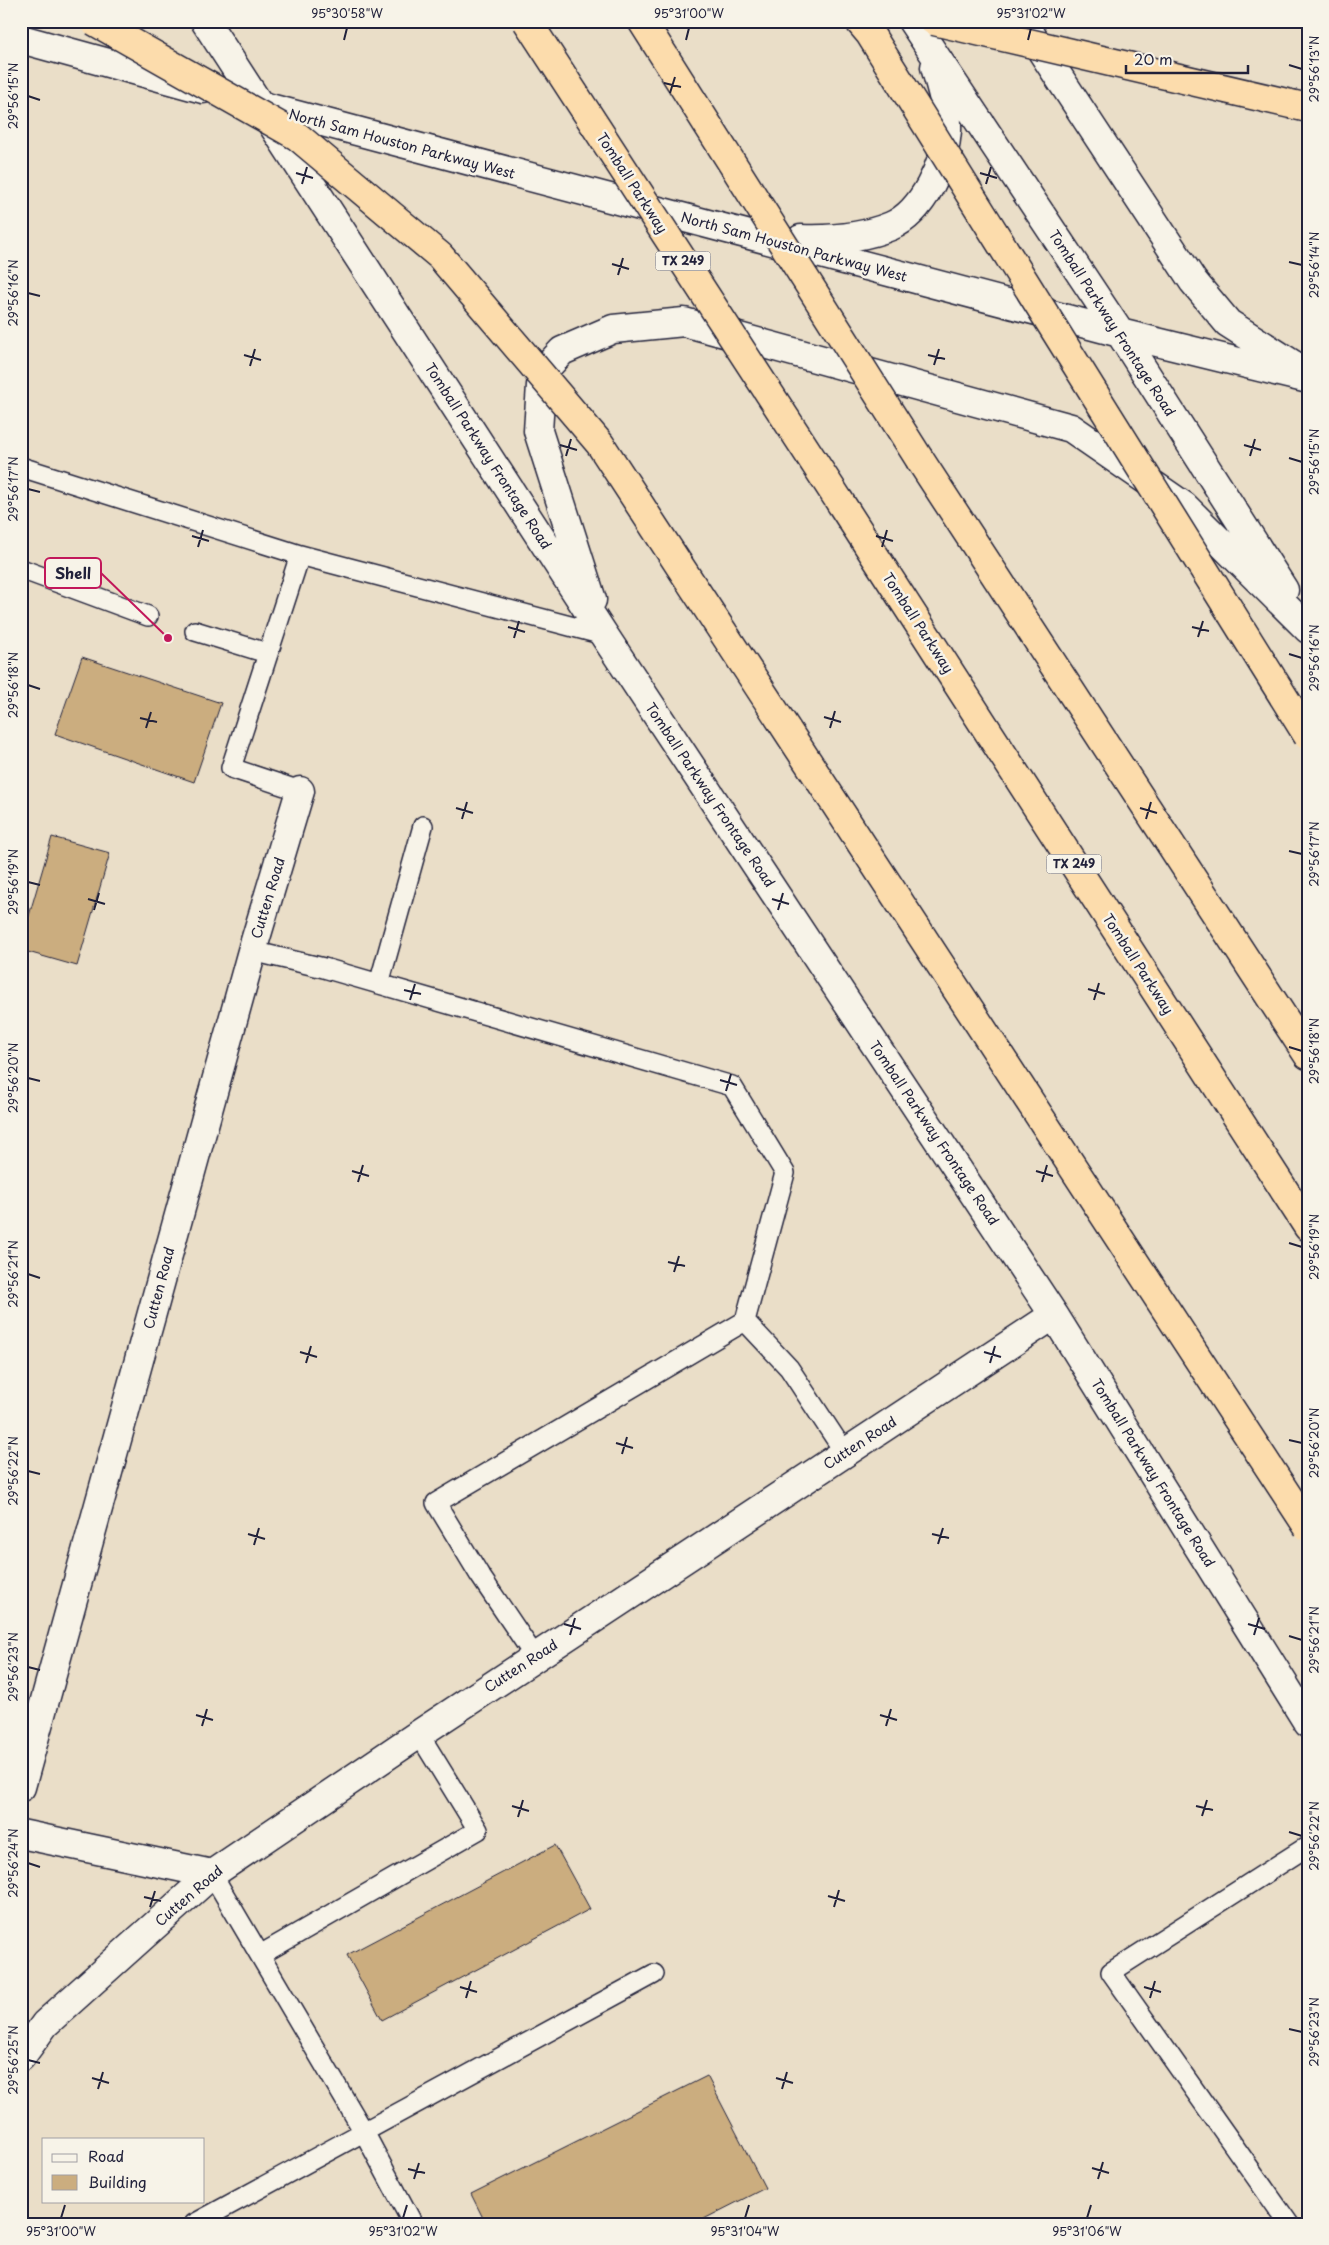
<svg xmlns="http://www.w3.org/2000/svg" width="1329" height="2245" font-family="'Playpen Sans',sans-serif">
<rect width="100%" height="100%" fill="#eadec8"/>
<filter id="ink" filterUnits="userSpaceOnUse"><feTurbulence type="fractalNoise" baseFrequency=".02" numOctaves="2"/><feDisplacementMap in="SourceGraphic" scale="10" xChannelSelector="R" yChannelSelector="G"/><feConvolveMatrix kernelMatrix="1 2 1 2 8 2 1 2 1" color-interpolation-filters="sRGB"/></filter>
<g filter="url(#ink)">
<path fill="#cbad7f" stroke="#22223b" d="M82 657 221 703 194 782 55 734Z
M52 837 110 853 77 966 21 950V943Z
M555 1845 590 1909 382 2020 347 1955Z
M707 2076 765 2188 694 2224H486L471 2194Z"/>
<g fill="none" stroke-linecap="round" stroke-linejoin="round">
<g stroke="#22223b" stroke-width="22">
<path id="lane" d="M21 467 300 555 604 635
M300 555 231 768 300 791
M21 569 148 616
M195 631 267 653
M252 951 324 968 732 1086 785 1173 745 1321 436 1503 479 1574 535 1657
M379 984 423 826
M745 1321 789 1368 845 1453
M212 1874 364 2132 413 2224
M260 1955 478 1830 419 1734
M194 2224 654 1974
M1289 2224 1111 1972 1308 1846"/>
</g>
<g stroke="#22223b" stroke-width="31">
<path id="street" d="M21 1787 252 951 300 791"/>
</g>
<g stroke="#22223b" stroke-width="31">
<path id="secondary" d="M205 21 604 635 1054 1315 1308 1723
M912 21 1120 333 1284 590
M1022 21 1193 281 1228 323 1300 369
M21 39 203 89
M251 103 1120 333 1308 379
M801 239C831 240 862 238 891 226 923 212 945 164 947 131 948 110 941 87 935 67
M592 600 538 431 541 385 548 366 562 351 613 329 684 322 1071 428 1184 506 1308 629
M21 1834 212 1874
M21 2057 45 2024 212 1874 419 1734 1054 1315"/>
</g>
<g stroke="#22223b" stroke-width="31">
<path id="highway" d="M920 460 1308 1055
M840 502 1308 1227"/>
</g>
<use href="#lane" stroke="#f7f3e8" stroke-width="19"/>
<use href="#street" stroke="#f7f3e8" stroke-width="28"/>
<use href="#secondary" stroke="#f7f3e8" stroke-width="28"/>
<use href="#highway" stroke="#fcdcac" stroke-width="28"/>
<g stroke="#22223b" stroke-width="31" stroke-linecap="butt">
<path id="highway-bridge" d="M94 21 297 136 440 256 600 444 1308 1527
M527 21 840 502
M642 21 920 460
M859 21 870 34 1308 736
M934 21 1308 108"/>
</g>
<use href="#highway-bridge" stroke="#fcdcac" stroke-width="28"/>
</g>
</g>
<path fill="none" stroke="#22223b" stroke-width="2" d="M344 40 347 28M686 40 689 28M1028 40 1031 28M1289 65 1302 69M664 83 681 87M670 93 675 77M28 96 40 100M296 173 313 178M980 173 997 178M302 184 307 167M986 184 991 167M1289 262 1302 265M612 264 629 269M618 275 623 258M28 293 40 296M244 355 261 360M928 355 945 359M934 365 939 349M250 366 255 349M560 445 577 450M1244 445 1261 450M566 456 571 439M1250 456 1255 439M1289 458 1302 462M28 489 40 492M192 536 209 541M876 536 893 541M198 547 203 530M882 547 887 530M508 627 525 632M1192 627 1209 631M1198 637 1203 621M514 638 519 621M1289 654 1302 658M28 685 40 689M824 717 841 722M140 718 157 722M146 728 151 712M830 728 835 711M456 808 473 813M1140 808 1157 813M462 819 467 802M1146 819 1151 802M1289 851 1302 854M28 882 40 885M88 899 105 904M772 899 789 904M94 910 99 893M778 910 783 893M1088 989 1105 994M404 990 421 994M410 1000 415 984M1094 1000 1099 983M1289 1047 1302 1051M28 1078 40 1081M720 1080 737 1085M726 1091 731 1074M352 1171 369 1176M1036 1171 1053 1176M358 1182 363 1165M1042 1182 1047 1165M1289 1243 1302 1247M668 1262 685 1266M674 1272 679 1256M28 1274 40 1278M300 1352 317 1357M984 1352 1001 1357M306 1363 311 1346M990 1363 995 1346M1289 1440 1302 1443M616 1443 633 1448M622 1454 627 1437M28 1471 40 1474M248 1534 265 1539M932 1534 949 1538M938 1544 943 1528M254 1545 259 1528M564 1624 581 1629M1248 1624 1265 1629M570 1635 575 1618M1254 1635 1259 1618M1289 1636 1302 1640M28 1667 40 1670M196 1715 213 1720M880 1715 897 1720M202 1726 207 1709M886 1726 891 1709M512 1806 529 1811M1196 1806 1213 1810M1202 1816 1207 1800M518 1817 523 1800M1289 1832 1302 1836M28 1863 40 1867M828 1896 845 1901M144 1897 161 1901M150 1907 155 1891M834 1907 839 1890M460 1987 477 1992M1144 1987 1161 1992M466 1998 471 1981M1150 1998 1155 1981M1289 2029 1302 2032M28 2060 40 2063M92 2078 109 2083M776 2078 793 2083M98 2089 103 2072M782 2089 787 2072M1092 2168 1109 2173M408 2169 425 2173M414 2179 419 2163M1098 2179 1103 2162M61 2218 65 2205M403 2218 407 2205M745 2218 749 2205M1087 2218 1091 2205"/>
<g text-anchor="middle" stroke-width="5" stroke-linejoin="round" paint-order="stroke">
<g fill="#f7f3e8" stroke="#62616f" stroke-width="1">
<rect x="655.5" y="251.5" width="55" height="19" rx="4"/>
<rect x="1046.5" y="854.5" width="55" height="19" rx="4"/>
</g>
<g font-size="12" font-weight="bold" fill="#22223b">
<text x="683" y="265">TX 249</text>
<text x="1074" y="868">TX 249</text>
</g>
<g font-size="14" fill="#22223b" stroke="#f7f3e8">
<text transform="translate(402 144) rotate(15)" y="5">North Sam Houston Parkway West</text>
<text transform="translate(632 183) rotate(57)" y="5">Tomball Parkway</text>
<text transform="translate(794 247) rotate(15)" y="5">North Sam Houston Parkway West</text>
<text transform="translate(1112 323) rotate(57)" y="5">Tomball Parkway Frontage Road</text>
<text transform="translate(488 456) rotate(57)" y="5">Tomball Parkway Frontage Road</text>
<text transform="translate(918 623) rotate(57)" y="5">Tomball Parkway</text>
<text transform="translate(710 795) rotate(56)" y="5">Tomball Parkway Frontage Road</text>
<text transform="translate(268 898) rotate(-73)" y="5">Cutten Road</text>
<text transform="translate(1138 964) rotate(57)" y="5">Tomball Parkway</text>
<text transform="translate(934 1133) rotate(56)" y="5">Tomball Parkway Frontage Road</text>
<text transform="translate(159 1288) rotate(-75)" y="5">Cutten Road</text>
<text transform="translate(860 1443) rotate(-33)" y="5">Cutten Road</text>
<text transform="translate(1153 1473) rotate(58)" y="5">Tomball Parkway Frontage Road</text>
<text transform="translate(521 1666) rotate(-33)" y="5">Cutten Road</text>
<text transform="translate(189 1896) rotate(-41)" y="5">Cutten Road</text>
</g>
</g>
<path fill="none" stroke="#c2185b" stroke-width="2" d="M168 638L101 573"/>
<circle fill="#c2185b" stroke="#f7f3e8" stroke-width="2" cx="168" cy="638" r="5"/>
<rect fill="#f7f3e8" stroke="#c2185b" stroke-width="2" x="45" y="558" width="56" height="30" rx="5"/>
<g font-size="15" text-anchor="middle" font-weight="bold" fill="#22223b">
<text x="73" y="579">Shell</text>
</g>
<rect width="1329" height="2245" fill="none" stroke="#f7f3e8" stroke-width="55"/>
<rect x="42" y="2138" width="162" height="65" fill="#f7f3e8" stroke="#a29fa3"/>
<rect x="52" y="2154" width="25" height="8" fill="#f7f3e8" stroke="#a29fa3"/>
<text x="88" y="2162" font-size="15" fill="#22223b">Road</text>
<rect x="52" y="2175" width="25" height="15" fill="#cbad7f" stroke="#a29fa3"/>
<text x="88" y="2188" font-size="15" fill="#22223b">Building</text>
<path d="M1126 65v8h122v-8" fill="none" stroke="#22223b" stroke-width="2.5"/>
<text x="1134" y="65" font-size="15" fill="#22223b" stroke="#f7f3e8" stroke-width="4" paint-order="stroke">20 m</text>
<rect x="28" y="28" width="1274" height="2190" fill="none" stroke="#22223b" stroke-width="2"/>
<g font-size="12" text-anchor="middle" fill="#22223b">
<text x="347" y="18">95°30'58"W</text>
<text x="689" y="18">95°31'00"W</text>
<text x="1031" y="18">95°31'02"W</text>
<text transform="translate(1315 69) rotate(-90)" y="4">29°56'13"N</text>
<text transform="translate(14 96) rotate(-90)" y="4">29°56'15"N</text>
<text transform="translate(1315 265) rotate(-90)" y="4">29°56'14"N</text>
<text transform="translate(14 293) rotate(-90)" y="4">29°56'16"N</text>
<text transform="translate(1315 462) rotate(-90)" y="4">29°56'15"N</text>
<text transform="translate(14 489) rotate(-90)" y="4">29°56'17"N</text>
<text transform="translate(1315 658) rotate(-90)" y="4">29°56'16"N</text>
<text transform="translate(14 685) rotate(-90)" y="4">29°56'18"N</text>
<text transform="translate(1315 854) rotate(-90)" y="4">29°56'17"N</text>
<text transform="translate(14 882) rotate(-90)" y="4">29°56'19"N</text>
<text transform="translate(1315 1051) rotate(-90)" y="4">29°56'18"N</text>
<text transform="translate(14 1078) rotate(-90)" y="4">29°56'20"N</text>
<text transform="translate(1315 1247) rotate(-90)" y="4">29°56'19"N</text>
<text transform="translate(14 1274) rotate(-90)" y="4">29°56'21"N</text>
<text transform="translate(1315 1443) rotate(-90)" y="4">29°56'20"N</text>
<text transform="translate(14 1471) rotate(-90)" y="4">29°56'22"N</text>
<text transform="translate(1315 1640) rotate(-90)" y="4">29°56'21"N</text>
<text transform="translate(14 1667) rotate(-90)" y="4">29°56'23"N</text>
<text transform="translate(1315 1836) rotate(-90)" y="4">29°56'22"N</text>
<text transform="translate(14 1863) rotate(-90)" y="4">29°56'24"N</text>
<text transform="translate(1315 2032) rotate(-90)" y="4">29°56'23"N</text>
<text transform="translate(14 2060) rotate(-90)" y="4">29°56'25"N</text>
<text x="61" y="2236">95°31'00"W</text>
<text x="403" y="2236">95°31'02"W</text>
<text x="745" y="2236">95°31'04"W</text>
<text x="1087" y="2236">95°31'06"W</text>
</g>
</svg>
